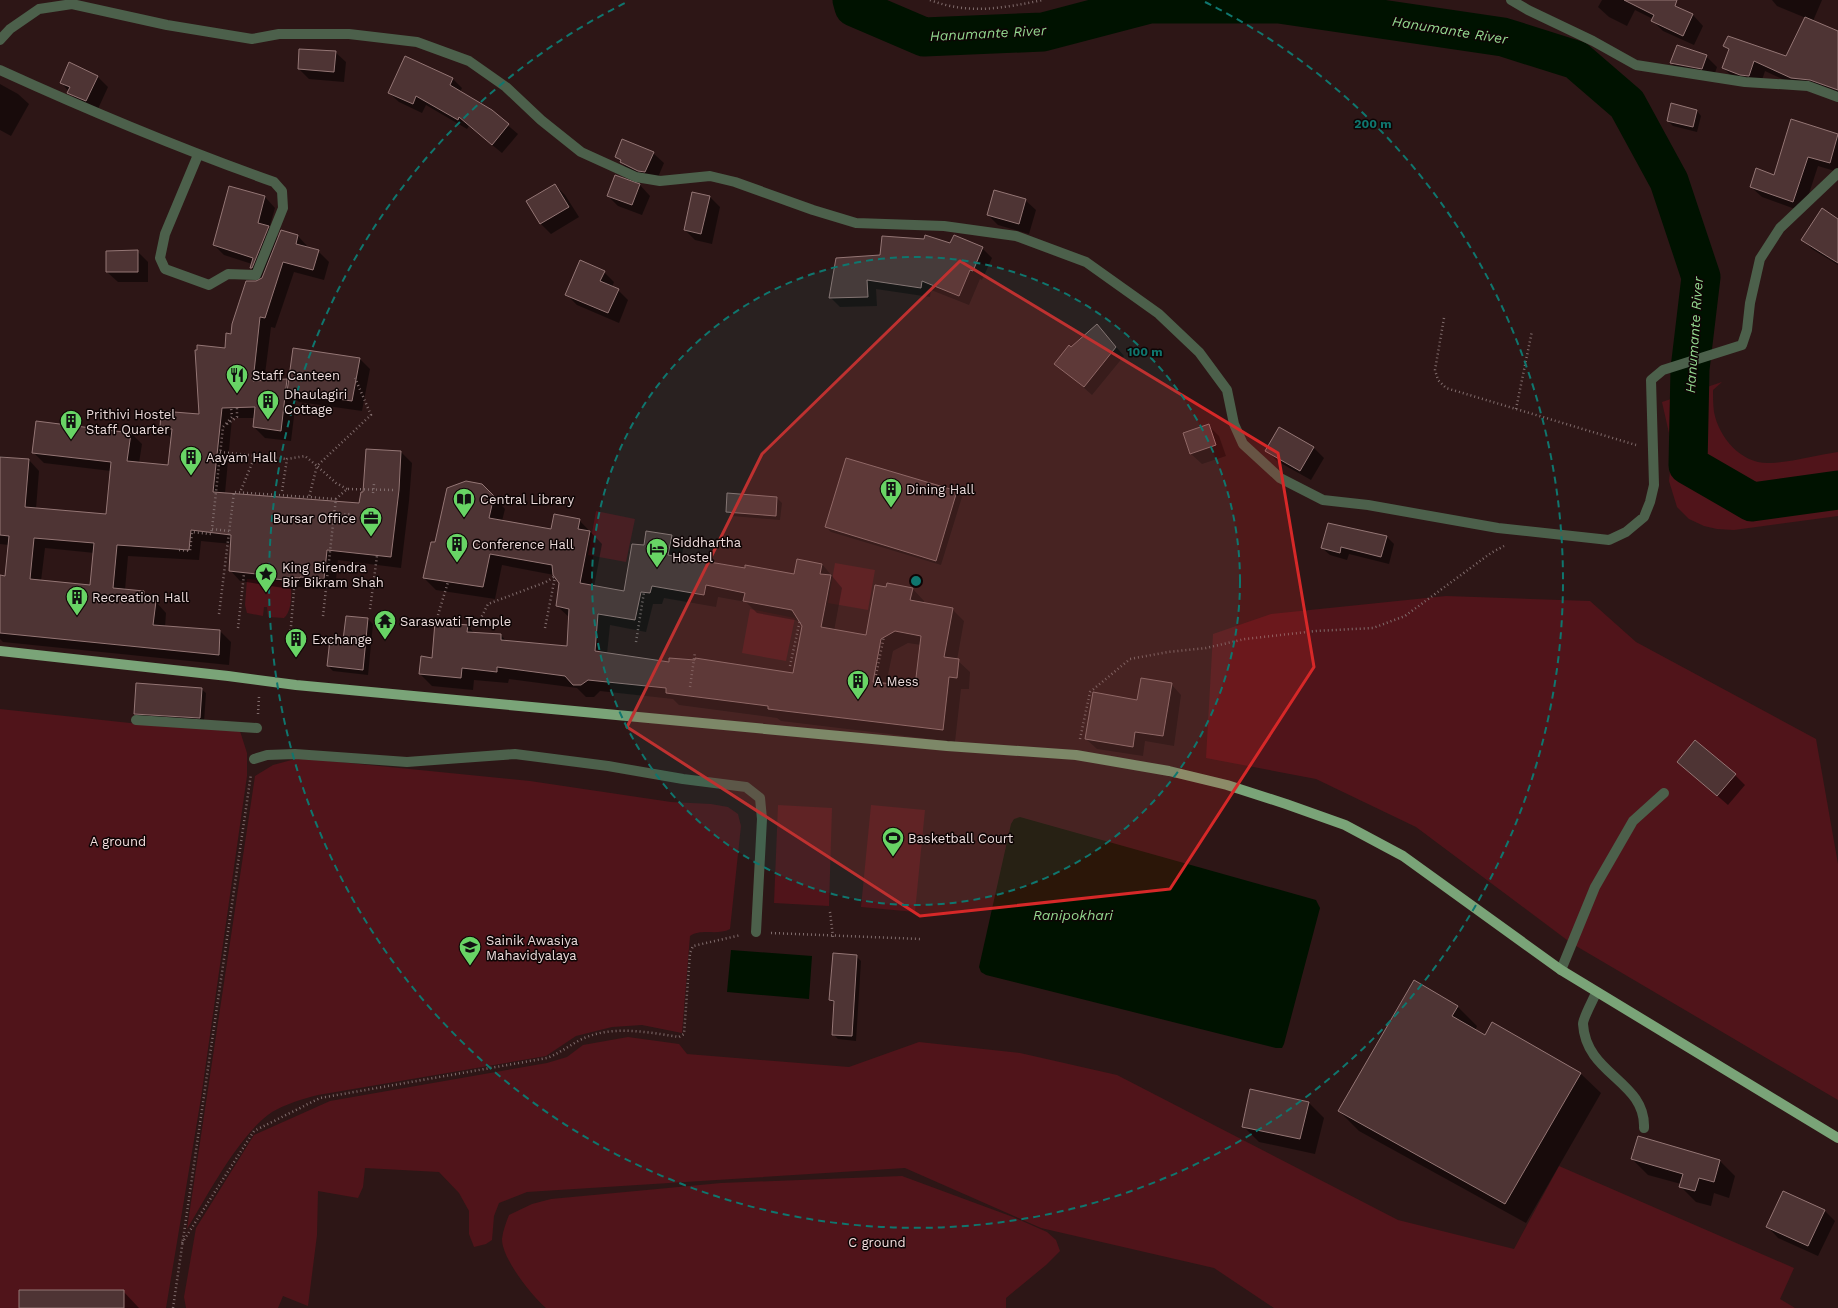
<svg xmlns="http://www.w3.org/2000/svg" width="1838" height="1308" font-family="'Work Sans',sans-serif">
<rect width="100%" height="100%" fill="#2d1616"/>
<path fill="#50141a" d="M1722 382 1713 390C1713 397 1713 405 1714 412 1719 438 1742 465 1771 463 1793 462 1816 455 1838 452V516L1734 530 1717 529 1704 526 1689 519 1677 507 1669 481 1672 453 1671 442 1662 402Z
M596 511 635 519 626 562 588 555Z
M835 563 875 570 868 610 828 603Z
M247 579 291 582C291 592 293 610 284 618L268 617 267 607H264L263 616 247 613 245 605Z
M1446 596 1590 601 1636 642 1816 739 1838 864V1100L1571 943 1416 827 1316 779 1206 758 1213 634 1271 614Z
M750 609 795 618 786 661 742 653Z
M0 709 130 723 240 731 247 753V776L201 1098 166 1308H124L123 1290H19V1308H0Z
M299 758 530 781 671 802 711 804 728 807 738 814 741 826 730 929C717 936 702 928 690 936L682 1033 642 1025 612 1027 576 1036 546 1056 318 1095C302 1099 286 1104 272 1112 240 1133 207 1196 187 1229L255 776 273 765Z
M778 805 832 808 829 906 774 903Z
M871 805 925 810 915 912 861 907Z
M628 1037 679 1044 687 1054 849 1067 919 1042 1020 1053 1117 1075 1398 1220 1514 1249 1559 1166 1794 1268 1780 1299 1795 1308H1274L1214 1268 1041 1228 905 1168 527 1192 499 1203 494 1216 492 1240 486 1244 474 1247 469 1234V1211L459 1193 439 1172 365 1168 363 1187 358 1198 318 1191 317 1235 308 1306 283 1296 278 1308H186L184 1297 196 1228 254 1135 330 1101 547 1063 567 1057 583 1045Z
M902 1176 1013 1217 1047 1232 1056 1240 1060 1251 1046 1265 1006 1298V1308H546C532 1296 502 1259 502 1239 503 1230 506 1223 509 1215L532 1204 551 1199 721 1183Z"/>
<path fill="#001200" d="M1020 817 1316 900 1320 908 1284 1044 1282 1048H1276L986 975 981 972 979 967 1011 824 1014 819Z
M731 950 812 956 809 999 727 992Z"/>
<path fill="#0007" fill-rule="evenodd" d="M1602 0H1662L1693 15 1703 26 1694 45 1663 31 1652 20 1653 19 1635 10 1627 26 1609 17 1598 7Z
M1772 0H1822L1813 21 1838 32V96L1802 88 1765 71 1760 86 1734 78 1723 68 1729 51 1725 46 1787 57 1806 18 1777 6Z
M335 52 346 62 344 82 309 79 299 69Z
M1706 56 1717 67 1713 79 1681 73 1671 63Z
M98 77 108 87 97 111 78 103 61 82Z
M453 79 462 88 460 92 491 111 518 134 502 153 469 126 467 129 426 105 422 113 399 102 389 93Z
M0 84 18 94 29 104 11 136 0 130Z
M1697 111 1701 116 1697 132 1673 126 1668 121Z
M1792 121 1838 135V172L1818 166 1803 212 1762 197 1751 187 1775 177Z
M653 153 664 163 656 182 631 173 616 157Z
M616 176 640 185 650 196 642 215 618 206 608 196Z
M555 185 565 195 579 217 551 234 541 224 528 202Z
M230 187 265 197 275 208 269 229 279 238 298 236 308 247V248L318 251 329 262 324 280 294 272 275 328 271 327 264 382 286 380 289 383 360 359 370 369 362 411 299 402 296 400 291 441 265 438 254 427 255 418H232L225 493 360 504 364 493 401 452 412 463 409 501 401 568 338 560 335 589 296 587V590L240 581 230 570 232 544 201 541 199 560 128 556 125 590 144 592 156 602 166 613 165 627 220 631 231 642 229 665 3 642 0 639V576L6 577 9 545 0 544V456L29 460 39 471 36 509 107 515 111 471 44 463 33 452 131 433 142 444 139 463 169 466 172 439 161 428 200 415 232 335 256 282 262 279 251 268 252 264 224 255 214 245ZM45 548 95 553 91 586 41 581Z
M710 197 720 207 712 244 695 240 685 230Z
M1025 200 1036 210 1029 234 998 225 988 215Z
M1838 219V265L1812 249 1803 240Z
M951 245 982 248 992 258 982 280 980 279 969 305 931 290 930 297 876 289 877 306 840 307 831 298 881 256Z
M137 251 148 262V282H118L107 272Z
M604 272 614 282 612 287 618 290 628 300 619 323 577 305 567 295Z
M1105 334 1124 356 1092 395 1056 363Z
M1208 425 1219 436 1226 456 1202 464 1191 454 1184 434Z
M1313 447 1324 458 1311 480 1277 461 1267 451Z
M847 459 957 492 962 497 941 565 831 532 826 527Z
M482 484 505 509 502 521 552 530 579 520 602 544 594 587 625 592 644 547 671 536 683 548 682 558 795 575 822 564 842 588 834 631 867 637 887 588H912L924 601V604L952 609 964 621 957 660 970 672 969 689H961L955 742 781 721 777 718 679 705 673 699 600 691 594 697H586L577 688 509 679 508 683 474 680 473 690 432 686 420 674 433 659 468 626 475 634 501 635 507 642 568 648 570 618 557 606 560 582 554 575 502 565 495 599 436 590 424 578 436 543ZM718 597 746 602 757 613 800 621 803 626 794 674 669 663 607 654 610 625 646 632 653 604H662L664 598 716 607ZM908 643 921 645 916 687 886 684 893 651Z
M777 498 782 503 780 520 732 516 727 511Z
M1386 536 1394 544 1389 564 1349 554 1347 560 1330 555 1322 548Z
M346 617 368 619 373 624 368 675 333 671 328 666 344 641Z
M1171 684 1181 695 1174 746 1145 741 1143 756 1097 749 1086 739 1138 701Z
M201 689 206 693 204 722 140 718 135 714Z
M1678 762 1735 775 1745 785 1728 805Z
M856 956 861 961 856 1041 838 1039 833 1034 835 1004 830 1000Z
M1457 1006 1477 1026 1475 1031 1485 1037 1581 1074 1601 1093 1526 1223 1359 1131 1339 1111Z
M1308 1102 1324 1118 1315 1154 1259 1142 1243 1126Z
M1632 1159 1720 1161 1735 1176 1729 1198 1714 1193 1711 1206 1696 1202 1680 1186 1681 1184 1648 1175Z
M1824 1210 1835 1221 1818 1256 1778 1238 1768 1227Z
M123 1291 139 1308H20Z"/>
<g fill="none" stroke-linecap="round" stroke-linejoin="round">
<path stroke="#001200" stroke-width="39" d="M852 0 854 7 924 37 1043 32 1150 4H1279L1503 37 1576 60 1627 104 1669 181 1701 277 1690 369 1688 465 1752 502 1838 490"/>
</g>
<path fill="#4e3434" stroke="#947675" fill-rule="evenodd" d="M1624 0H1677L1675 6 1693 14 1683 36 1651 21 1654 15Z
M1805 17 1838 31V90L1810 80 1791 78 1754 61 1749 76 1740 75 1722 68 1729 49 1723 46 1728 36 1786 56Z
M1677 45 1707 55 1702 69 1670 63Z
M299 49 336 51 334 72 298 69Z
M405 56 453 78 450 85 492 110 509 124 492 145 459 117 458 120 416 96 413 104 388 93Z
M69 62 98 76 86 101 67 93 70 87 60 83Z
M1671 103 1697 110 1693 127 1667 121Z
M1791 119 1838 134 1830 163 1808 157 1793 202 1750 187 1756 168 1774 175Z
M622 139 654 152 645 172 638 171 620 162 621 160 615 157Z
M615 175 640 184 632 205 607 196Z
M555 184 569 207 540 224 526 201Z
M229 186 265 196 258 223 269 226 252 268H250L253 258 213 245Z
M994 190 1026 199 1019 224 987 215Z
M692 192 710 196 701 234 684 230Z
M1822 208 1838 219V263L1801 240Z
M281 230 298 235 296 244 319 250 313 270 283 262 265 318 260 317 253 381 287 379 281 431 253 427 255 407 222 408 213 492 359 503 361 492H363L366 449 401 451 399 490 391 557 327 550 324 579 300 577V578L286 577 285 580 265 578 266 575 229 571 231 535 191 530 189 550 117 545 113 588 144 591V600L156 601 153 625 220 630 219 655 0 633V575L5 576 9 536 0 535V457L29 459 25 507 106 514 111 462 32 453 36 421 131 433 127 461 168 465 172 429 160 428 161 411 199 414 195 350H197V345L225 348 226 333 231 334 232 324 246 281H256L262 278ZM34 538 94 543 90 585 30 579Z
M925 235 950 243 954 235 983 247 973 271 970 270 959 296 922 281 921 288 867 280 868 297 829 298 836 258 880 255 882 236 924 239Z
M138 250V272H106V251Z
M580 260 605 271 600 281 619 289 608 313 565 295Z
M1097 324 1116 347 1084 387 1054 364 1069 345 1071 347Z
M293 348 360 358 352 401 287 392Z
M1209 424 1216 445 1190 454 1183 433Z
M1279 427 1314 447 1300 471 1265 451Z
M846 458 957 491 936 561 825 527Z
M466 481 482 484 494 496 489 518 551 529 554 514 580 519 578 529 590 531 580 583 624 591 632 544 644 545 646 531 672 535 668 555 745 568V565L794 574 797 559 822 564 820 574 831 575 821 627 866 635 875 585 886 587 887 583 913 588 910 600 953 608 944 657 959 659 957 678 949 677 943 730 768 709V706L666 693V688L588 680 581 685H573L565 676 497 667V672L462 668 461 678 419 674 421 656 432 658 435 622 468 625 467 632 501 634V640L567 646 569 609 556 606 559 583 553 575 552 565 490 554 483 587 423 578 431 542H435L447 488ZM706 585 745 593 743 601 792 610 802 626 793 673 695 658V660L669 658V662L595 651 598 614 635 620 641 592 650 593 652 586 704 595ZM895 631 921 636 915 686 873 682 881 639Z
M727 493 777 497 776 516 726 512Z
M1328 523 1387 536 1381 557 1341 547 1340 553 1321 548Z
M346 616 368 618 363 670 327 666 330 639 343 640Z
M1141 678 1172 683 1163 736 1135 732 1133 747 1085 739 1093 692 1137 700Z
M136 683 202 688 200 718 134 714Z
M1695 740 1736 774 1717 796 1677 762Z
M833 953 857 955 852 1036 832 1035 834 1001 829 1000Z
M1414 980 1458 1006 1452 1016 1485 1035 1492 1022 1581 1073 1505 1204 1338 1111Z
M1250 1089 1309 1102 1300 1139 1242 1127Z
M1638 1136 1720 1160 1714 1182 1699 1178 1695 1191 1679 1187 1683 1174 1631 1159Z
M1783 1191 1825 1210 1808 1246 1766 1227Z
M19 1290H124V1308H19Z"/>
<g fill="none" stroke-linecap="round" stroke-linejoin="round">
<path stroke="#816d6d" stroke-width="2.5" stroke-dasharray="1 3" stroke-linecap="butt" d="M930 0C969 15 1003 8 1043 0
M1444 318 1435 370 1438 380 1446 388 1636 445
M1516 409 1532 331
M227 424 237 417V407
M220 452 287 459
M347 489 336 483 317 466 371 415 355 378
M241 490 255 456
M282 491 287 459 305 456 317 466 309 497
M373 493 374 484
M334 515 336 499 347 489 394 490
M229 531 212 529 223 427 232 417 231 408
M179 550 190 551 192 532 211 534 212 529
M370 609 377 556
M219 614 234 492 336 499
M438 615 448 582
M323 616 334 515 351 514
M480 620 488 604 546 582 555 576
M238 628 244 574
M545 628 555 577
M290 638 295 578
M636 642 644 592
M790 666 800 620
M876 675 884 636
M690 687 695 652
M258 714 259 697
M1080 739 1090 692 1130 659 1168 652 1206 648 1245 639 1316 631 1373 628 1405 616 1491 553 1504 546
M830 912 833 937
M771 933 921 939
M182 1243 254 1131 320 1098 547 1058C560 1053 570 1045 582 1039 612 1025 647 1032 679 1037L684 1034 690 953 693 946 741 935
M173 1308 251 774"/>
<path stroke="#4c604b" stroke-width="10" d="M136 720 257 728
M254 759 267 755 295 754 407 762 515 754 608 766 683 779 746 787 760 798 762 819 756 932
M1561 970 1595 887 1633 821 1664 793
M1596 993C1593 1000 1583 1018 1583 1024 1586 1075 1646 1081 1644 1128"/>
<path stroke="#4c604b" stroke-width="10" d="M1511 0 1528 10 1593 41 1636 65 1745 82 1808 86 1838 97
M0 40 10 29 39 9 72 4 167 25 252 39 279 34H349L417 42 469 61 506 87 541 120 581 152 636 177 660 181 710 176 735 182 813 210 856 223 944 226 1016 236 1086 262 1159 314 1199 352 1227 390 1234 424 1243 444 1280 478 1323 500 1368 505 1498 528 1609 540 1626 532 1644 517 1650 502 1654 485 1651 380 1663 370 1742 345 1747 330 1750 303 1760 259 1780 228 1838 173
M0 70C90 111 181 149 274 182L282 191 283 208 256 275 228 274 209 285 165 269 160 258 165 234 198 155"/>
<path stroke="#7aa478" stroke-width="10" d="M0 651 228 676 296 685 947 746 1076 755 1169 771 1227 785 1286 804 1345 825 1403 856 1561 970 1838 1138"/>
</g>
<path fill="#d62828" fill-opacity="0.2" stroke="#d62828" stroke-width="3" stroke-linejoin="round" d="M960 261 1278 453 1314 667 1170 889 920 916 627 727 762 454Z"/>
<circle cx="916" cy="581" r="324" fill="#0f766e" fill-opacity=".12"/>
<g fill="none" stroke="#0f766e" stroke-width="2" stroke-dasharray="7 5">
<circle cx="916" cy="581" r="324"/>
<path d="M1205 2A647 647 0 1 1 627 2"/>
</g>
<defs>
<g id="restaurant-pin" transform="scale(1.15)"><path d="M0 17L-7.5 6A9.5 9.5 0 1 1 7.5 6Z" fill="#68d465" stroke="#0e0505"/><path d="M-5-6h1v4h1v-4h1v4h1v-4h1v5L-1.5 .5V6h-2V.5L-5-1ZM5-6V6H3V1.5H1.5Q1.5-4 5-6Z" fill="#111"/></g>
<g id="building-pin" transform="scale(1.15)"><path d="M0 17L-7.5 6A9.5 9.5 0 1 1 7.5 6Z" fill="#68d465" stroke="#0e0505"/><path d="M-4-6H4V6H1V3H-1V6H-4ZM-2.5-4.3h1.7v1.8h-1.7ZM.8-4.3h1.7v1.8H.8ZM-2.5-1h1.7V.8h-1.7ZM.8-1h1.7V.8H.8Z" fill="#111"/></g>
<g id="library-pin" transform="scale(1.15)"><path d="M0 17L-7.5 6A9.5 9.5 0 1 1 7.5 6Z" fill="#68d465" stroke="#0e0505"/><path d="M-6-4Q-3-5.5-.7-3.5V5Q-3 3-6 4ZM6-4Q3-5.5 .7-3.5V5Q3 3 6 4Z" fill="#111"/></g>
<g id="office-pin" transform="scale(1.15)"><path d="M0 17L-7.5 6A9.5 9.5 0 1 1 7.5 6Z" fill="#68d465" stroke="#0e0505"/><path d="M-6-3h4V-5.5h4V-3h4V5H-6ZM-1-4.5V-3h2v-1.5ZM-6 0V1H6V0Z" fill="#111"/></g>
<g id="hotel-pin" transform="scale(1.15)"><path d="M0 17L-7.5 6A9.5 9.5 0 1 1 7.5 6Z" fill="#68d465" stroke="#0e0505"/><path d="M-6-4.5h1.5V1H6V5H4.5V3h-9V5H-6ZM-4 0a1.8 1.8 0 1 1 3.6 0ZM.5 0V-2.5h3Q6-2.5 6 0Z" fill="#111"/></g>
<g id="sight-pin" transform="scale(1.15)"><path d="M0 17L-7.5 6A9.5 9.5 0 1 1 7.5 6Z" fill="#68d465" stroke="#0e0505"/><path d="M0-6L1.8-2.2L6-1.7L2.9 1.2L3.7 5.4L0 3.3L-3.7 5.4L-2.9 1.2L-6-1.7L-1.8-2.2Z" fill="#111"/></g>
<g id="temple-pin" transform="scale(1.15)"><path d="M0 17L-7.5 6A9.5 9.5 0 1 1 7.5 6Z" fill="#68d465" stroke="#0e0505"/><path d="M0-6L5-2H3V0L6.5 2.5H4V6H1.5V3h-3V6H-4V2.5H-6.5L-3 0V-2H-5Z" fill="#111"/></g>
<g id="stadium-pin" transform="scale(1.15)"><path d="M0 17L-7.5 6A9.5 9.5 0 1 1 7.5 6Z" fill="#68d465" stroke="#0e0505"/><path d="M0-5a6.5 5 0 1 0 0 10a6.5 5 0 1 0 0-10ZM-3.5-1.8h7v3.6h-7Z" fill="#111"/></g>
<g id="school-pin" transform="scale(1.15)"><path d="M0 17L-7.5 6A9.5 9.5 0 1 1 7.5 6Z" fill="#68d465" stroke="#0e0505"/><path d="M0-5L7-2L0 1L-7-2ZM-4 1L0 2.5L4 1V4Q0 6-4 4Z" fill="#111"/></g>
</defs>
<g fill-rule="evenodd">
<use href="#restaurant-pin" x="237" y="375"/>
<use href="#building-pin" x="268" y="401"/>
<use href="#building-pin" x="71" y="421"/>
<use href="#building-pin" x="191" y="457"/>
<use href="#building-pin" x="891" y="489"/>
<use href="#library-pin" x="464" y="499"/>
<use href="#office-pin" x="371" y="518"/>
<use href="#building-pin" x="457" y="544"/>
<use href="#hotel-pin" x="657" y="549"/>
<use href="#sight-pin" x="266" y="574"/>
<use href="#building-pin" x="77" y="597"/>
<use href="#temple-pin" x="385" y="621"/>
<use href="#building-pin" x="296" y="639"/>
<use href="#building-pin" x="858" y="681"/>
<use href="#stadium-pin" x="893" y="838"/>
<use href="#school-pin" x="470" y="947"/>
</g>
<g text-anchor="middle" stroke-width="3" stroke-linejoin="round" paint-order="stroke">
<g font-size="13" fill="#ebdada" stroke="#0e0505" text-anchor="start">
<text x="252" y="380">Staff Canteen</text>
<text x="284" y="399">Dhaulagiri<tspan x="284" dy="15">Cottage</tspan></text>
<text x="86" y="419">Prithivi Hostel<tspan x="86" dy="15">Staff Quarter</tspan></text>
<text x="206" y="462">Aayam Hall</text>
<text x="906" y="494">Dining Hall</text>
<text x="480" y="504">Central Library</text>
<text x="356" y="523" text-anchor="end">Bursar Office</text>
<text x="672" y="547">Siddhartha<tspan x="672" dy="15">Hostel</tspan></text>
<text x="472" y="549">Conference Hall</text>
<text x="282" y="572">King Birendra<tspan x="282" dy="15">Bir Bikram Shah</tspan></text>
<text x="92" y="602">Recreation Hall</text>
<text x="400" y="626">Saraswati Temple</text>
<text x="312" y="644">Exchange</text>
<text x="874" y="686">A Mess</text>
<text x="908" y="843">Basketball Court</text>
<text x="486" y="945">Sainik Awasiya<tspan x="486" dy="15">Mahavidyalaya</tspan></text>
</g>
<g font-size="13" fill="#f4dede" stroke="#0e0505">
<text x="118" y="846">A ground</text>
<text x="877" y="1247">C ground</text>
</g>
<g font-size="14" font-style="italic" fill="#93d88f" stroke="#0e0505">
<text transform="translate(1450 30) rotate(9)" y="5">Hanumante River</text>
<text transform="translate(988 33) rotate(-3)" y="5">Hanumante River</text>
<text transform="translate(1694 335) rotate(-86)" y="5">Hanumante River</text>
<text x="1073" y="920">Ranipokhari</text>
</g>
</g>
<circle cx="916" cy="581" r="6" fill="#0f766e" stroke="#0e0505" stroke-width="2"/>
<g font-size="12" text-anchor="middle" font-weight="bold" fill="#0f766e" stroke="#0e0505" stroke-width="3" stroke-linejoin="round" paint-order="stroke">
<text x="1373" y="128">200 m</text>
<text x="1145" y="356">100 m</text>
</g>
</svg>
